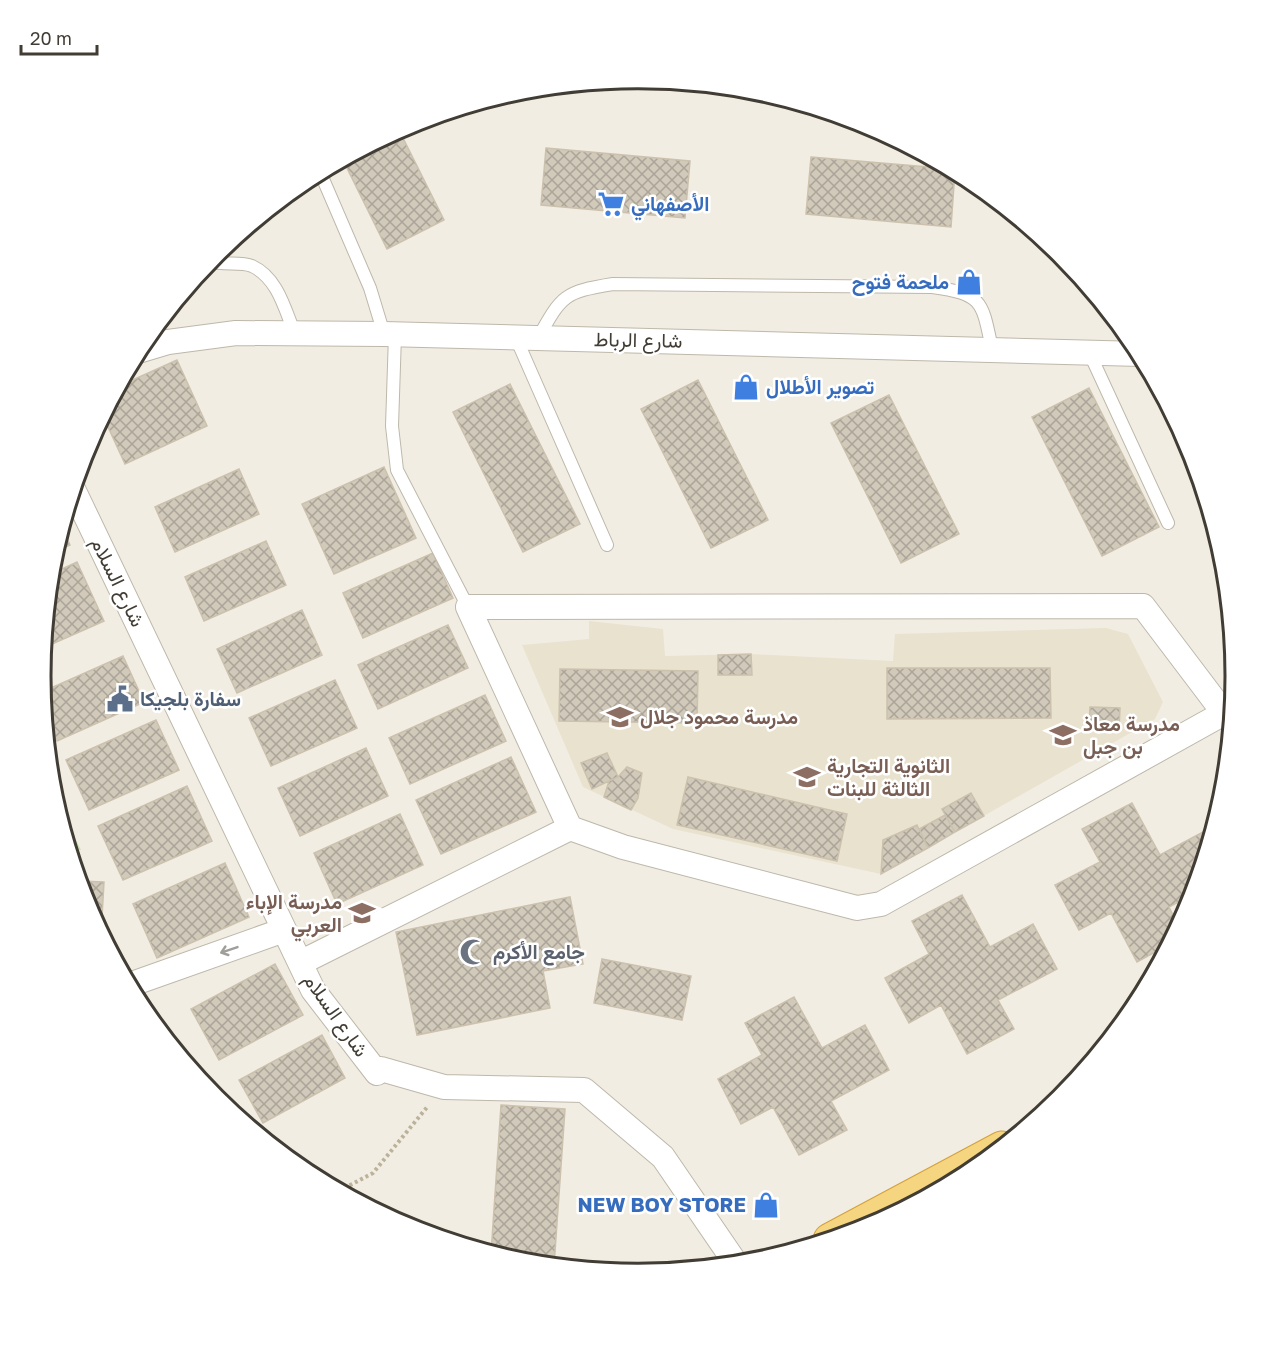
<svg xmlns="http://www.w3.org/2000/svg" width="1277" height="1353" font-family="'Golos Text',Vazirmatn,sans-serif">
<defs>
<pattern id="building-cross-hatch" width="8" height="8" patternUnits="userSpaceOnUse" patternTransform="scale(1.5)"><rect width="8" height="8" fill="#d1c9ba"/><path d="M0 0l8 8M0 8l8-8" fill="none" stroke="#aba498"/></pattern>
</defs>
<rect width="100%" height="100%" fill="#f1ede3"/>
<path fill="#e9e2ce" d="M589 621 663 629 665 656 751 654 893 661 895 634 1106 628 1128 634 1163 702 1155 719 881 874 673 829 583 787 522 645 589 639Z"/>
<path fill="#c9e3ae" d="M52 793 81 850H69Z"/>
<path fill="url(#building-cross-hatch)" stroke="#ccc1ad" stroke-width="1.5" d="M399 130 444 220 387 249 343 160Z
M546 148 690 161 685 218 541 205Z
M811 157 952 169 955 171 951 227 806 214Z
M177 360 207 426 125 464 103 416 119 386Z
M698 380 768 520 711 548 641 409Z
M510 384 580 524 523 552 453 412Z
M1089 388 1159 527 1102 556 1032 417Z
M889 395 959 534 901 563 831 423Z
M384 467 416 538 334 574 302 504Z
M239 469 259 514 175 552 155 507Z
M62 527 70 545 54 552Z
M266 541 286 585 204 621 185 577Z
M433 553 453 598 363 638 343 593Z
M77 562 104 621 43 648 51 574Z
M302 610 322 655 237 693 217 649Z
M448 625 468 668 378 709 358 665Z
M751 654 752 675H718V655Z
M123 656 144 702 57 741 44 713 42 692Z
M887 668H1050L1051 718 887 719Z
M560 669 698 671 697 723 559 721Z
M335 680 357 728 271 766 249 718Z
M485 695 506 741 410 784 389 738Z
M1090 707 1120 708 1119 730 1089 729Z
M156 720 179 770 89 810 66 760Z
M366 748 388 796 300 836 278 788Z
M607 753 618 777 592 789 581 763Z
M511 757 536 812 441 854 416 800Z
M627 767 642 773 638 798 631 810 604 797 609 781 618 777Z
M688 777 847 814 837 861 677 825Z
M187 786 212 841 123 880 98 826Z
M971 793 984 816 955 832 942 809Z
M1132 803 1160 855 1203 832 1210 844 1195 893 1169 907 1179 927 1170 944 1137 962 1111 913 1079 930 1055 885 1100 862 1082 829Z
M400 814 423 865 337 904 314 853Z
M945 815 955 832 928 848 919 829Z
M917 825 928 848 881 874 883 840Z
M225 863 249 917 157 958 133 904Z
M79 881 104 882 101 934 86 905Z
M962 895 990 947 1033 924 1057 969 998 1000 1014 1029 967 1054 941 1005 909 1023 885 978 929 954 912 921Z
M570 897 583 964 543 971 550 1008 417 1035 396 932Z
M602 959 691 976 682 1020 594 1003Z
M275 964 303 1015 219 1060 191 1009Z
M794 997 822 1048 865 1025 889 1070 831 1101 847 1130 799 1155 773 1107 741 1124 718 1079 762 1055 745 1023Z
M322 1035 345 1078 263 1123 239 1080Z
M501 1105 565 1109 554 1266 522 1263 491 1254Z"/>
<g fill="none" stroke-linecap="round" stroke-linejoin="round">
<g stroke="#beb8aa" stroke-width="14">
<path id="service" d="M320 172 370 288 384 334
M210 261C223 266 240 261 252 266 278 278 285 310 295 334
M395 335 392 426 397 470 468 607
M516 338 607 545
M538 338C562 295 564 292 613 284L932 287C983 294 982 301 992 349
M1089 352 1168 523"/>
</g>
<g stroke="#beb8aa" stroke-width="26">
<path id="minor" d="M138 351 168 342 236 333 384 334 1141 354
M73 489 313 990 377 1073 381 1069 444 1087 584 1090 663 1157 737 1265
M570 828 468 607 1143 606 1224 713
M300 963 570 828 623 847 857 908 881 904 1233 708
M129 985 284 930"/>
</g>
<g stroke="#d3a03b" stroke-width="35">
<path id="trunk" d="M830 1240 1002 1148"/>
</g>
<path stroke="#bcb199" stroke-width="4" stroke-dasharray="3 3" stroke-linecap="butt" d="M339 1191 373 1173 428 1106"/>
<use href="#service" stroke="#fff" stroke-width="12"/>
<use href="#minor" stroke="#fff" stroke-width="24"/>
<use href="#trunk" stroke="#f6d580" stroke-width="33"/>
</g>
<defs><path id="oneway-shaft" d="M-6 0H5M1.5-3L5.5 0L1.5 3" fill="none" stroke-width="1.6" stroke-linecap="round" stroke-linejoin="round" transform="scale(1.5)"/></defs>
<use stroke="#a09e9a" href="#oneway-shaft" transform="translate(229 950) rotate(161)"/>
<defs>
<g id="supermarket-bare" transform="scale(2.07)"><path d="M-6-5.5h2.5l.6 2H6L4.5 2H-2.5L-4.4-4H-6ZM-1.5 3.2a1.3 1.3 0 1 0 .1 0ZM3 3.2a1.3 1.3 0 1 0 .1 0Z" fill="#3f7fe0" stroke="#fff" stroke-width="2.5" paint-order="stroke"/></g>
<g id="shop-bare" transform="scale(2.07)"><path d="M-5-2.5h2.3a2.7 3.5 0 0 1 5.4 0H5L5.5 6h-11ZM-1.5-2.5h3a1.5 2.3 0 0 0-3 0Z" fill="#3f7fe0" stroke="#fff" stroke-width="2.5" paint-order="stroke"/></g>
<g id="civic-bare" transform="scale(2.07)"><path d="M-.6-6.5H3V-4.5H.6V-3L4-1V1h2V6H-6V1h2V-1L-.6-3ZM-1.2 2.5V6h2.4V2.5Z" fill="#5c6f8a" stroke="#fff" stroke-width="2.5" paint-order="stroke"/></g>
<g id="school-bare" transform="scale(2.07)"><path d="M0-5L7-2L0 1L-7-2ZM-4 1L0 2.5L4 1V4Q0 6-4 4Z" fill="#8d6e63" stroke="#fff" stroke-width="2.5" paint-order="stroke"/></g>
<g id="mosque-bare" transform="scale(2.07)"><path d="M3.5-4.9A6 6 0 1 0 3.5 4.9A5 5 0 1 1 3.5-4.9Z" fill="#6b7280" stroke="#fff" stroke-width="2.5" paint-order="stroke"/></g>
</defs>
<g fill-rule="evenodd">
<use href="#supermarket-bare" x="611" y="204"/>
<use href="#shop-bare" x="969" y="282"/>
<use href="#shop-bare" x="746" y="387"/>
<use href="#civic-bare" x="120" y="699"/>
<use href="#school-bare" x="620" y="717"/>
<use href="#school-bare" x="1063" y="735"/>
<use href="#school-bare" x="807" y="777"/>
<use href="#school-bare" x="362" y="913"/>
<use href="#mosque-bare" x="473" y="952"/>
<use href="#shop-bare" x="766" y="1205"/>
</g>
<g text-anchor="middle" stroke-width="5" stroke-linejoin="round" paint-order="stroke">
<g font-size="20" font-weight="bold" fill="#366cbe" stroke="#fff" text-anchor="start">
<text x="631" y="211">الأصفهاني</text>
<text x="949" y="289" text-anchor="end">ملحمة فتوح</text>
<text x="766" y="394">تصوير الأطلال</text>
<text x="746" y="1212" text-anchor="end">NEW BOY STORE</text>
</g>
<g font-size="20" fill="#423d34" stroke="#fff">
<text transform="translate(638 340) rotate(1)" y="7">شارع الرباط</text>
<text transform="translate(118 582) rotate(64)" y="7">شارع السلام</text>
<text transform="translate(336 1015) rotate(55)" y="7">شارع السلام</text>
</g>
<g font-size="20" font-weight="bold" fill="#4e5e75" stroke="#fff" text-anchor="start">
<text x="140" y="706">سفارة بلجيكا</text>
</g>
<g font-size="20" font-weight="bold" fill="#785e54" stroke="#fff" text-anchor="start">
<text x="640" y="724">مدرسة محمود جلال</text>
<text x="1083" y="731">مدرسة معاذ<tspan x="1083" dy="23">بن جبل</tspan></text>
<text x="827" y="773">الثانوية التجارية<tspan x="827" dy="23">الثالثة للبنات</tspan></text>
<text x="342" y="909" text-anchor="end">مدرسة الإباء<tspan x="342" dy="23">العربي</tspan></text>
</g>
<g font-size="20" font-weight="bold" fill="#5b616d" stroke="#fff" text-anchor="start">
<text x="493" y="959">جامع الأكرم</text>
</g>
</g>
<path d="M0 0H1277V1353H0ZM51 676a587 587 0 1 1 1174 0a587 587 0 1 1-1174 0Z" fill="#fff" fill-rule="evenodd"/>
<path fill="none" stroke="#423d34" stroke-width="3" d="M51 676a587 587 0 1 1 1174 0a587 587 0 1 1-1174 0Z"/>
<path d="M21 45v9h76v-9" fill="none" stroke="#423d34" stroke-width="3"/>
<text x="30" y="45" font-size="18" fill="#423d34" stroke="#ffffff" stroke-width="4.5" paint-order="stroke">20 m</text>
</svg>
